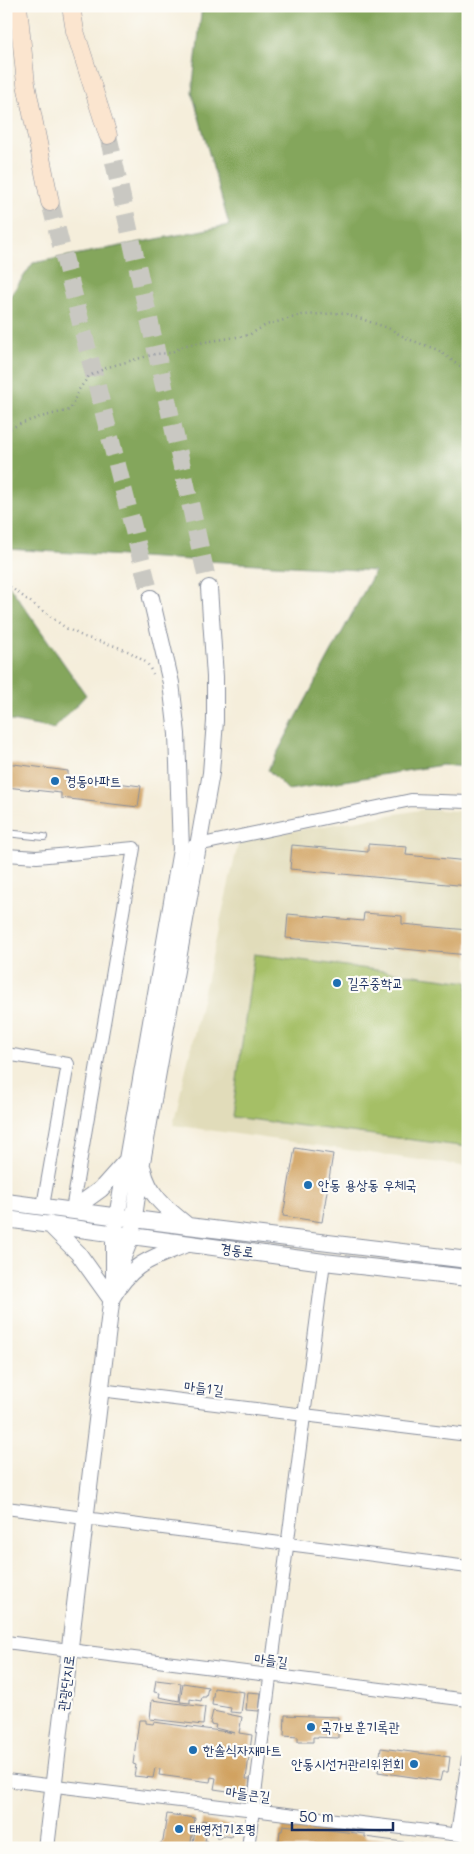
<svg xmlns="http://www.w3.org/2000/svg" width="474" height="1854" font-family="Mali,'Poor Story',sans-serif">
<rect width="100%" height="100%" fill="#fdfcf7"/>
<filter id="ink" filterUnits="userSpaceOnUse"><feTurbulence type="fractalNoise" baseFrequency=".02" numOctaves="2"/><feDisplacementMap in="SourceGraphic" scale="10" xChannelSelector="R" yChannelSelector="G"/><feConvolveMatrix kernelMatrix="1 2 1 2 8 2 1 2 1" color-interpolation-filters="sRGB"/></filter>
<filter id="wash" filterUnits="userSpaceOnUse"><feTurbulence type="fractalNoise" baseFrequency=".0096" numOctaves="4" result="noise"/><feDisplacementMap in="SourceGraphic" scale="20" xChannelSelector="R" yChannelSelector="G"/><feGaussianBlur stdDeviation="1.12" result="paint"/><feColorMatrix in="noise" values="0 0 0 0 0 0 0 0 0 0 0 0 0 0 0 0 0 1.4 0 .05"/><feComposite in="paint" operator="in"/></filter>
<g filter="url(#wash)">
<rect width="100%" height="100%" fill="#f5eedb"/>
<path fill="#e1dcba" d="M426 809 468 812V1167L173 1125 239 840Z"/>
<path fill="#a5bf66" stroke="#607762" d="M254 954 468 982V1147L232 1117Z"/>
<path fill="#84a65b" stroke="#506a5c" d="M202 6H468V767L442 765 288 790 268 770 375 571 6 549V302L33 263 229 225 192 92Z
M6 581 86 695 54 729 6 720Z"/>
<g id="blocks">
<path fill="#d0a15e" d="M6 763 68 771V777L141 786 138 807 61 798V793L6 787Z
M368 844 407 847 406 855 468 861V886L290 869 292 845 368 852Z
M364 913 402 916V924L468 930V955L286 938 288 914 363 921Z
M295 1148 333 1154 322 1222 283 1216Z
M156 1680 181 1683 179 1701 159 1697 160 1693 154 1692Z
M183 1683 208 1687 206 1697H202L201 1701 190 1699V1703L180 1702Z
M214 1688 244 1692 241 1713 230 1712 231 1708 212 1705Z
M248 1692 261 1693 259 1711 246 1710Z
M152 1700 205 1707 203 1725 150 1719Z
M213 1711 242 1717 239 1733 252 1735 246 1779H250L248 1794 214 1789 216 1778 211 1777 210 1782 159 1775 160 1769 155 1768 153 1778 134 1776 136 1765 133 1764 139 1720H146V1723L153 1724 154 1722 235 1733 215 1728 216 1725 210 1724Z
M285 1715 338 1717V1738L313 1737V1742H298V1737L284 1736Z
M381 1748 450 1757 448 1772H442L440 1781 378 1772Z
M167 1814 195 1818 190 1848H155L163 1841Z
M202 1820 234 1825 231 1837 222 1835 221 1838H217V1834L207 1832 205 1841H208L207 1848H192L196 1826 201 1827Z
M283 1825 365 1834V1837L449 1848H278L280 1831H282Z
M124 1843 147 1847V1848H124Z"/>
</g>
</g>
<g filter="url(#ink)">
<use href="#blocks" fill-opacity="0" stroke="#888e9c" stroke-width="1"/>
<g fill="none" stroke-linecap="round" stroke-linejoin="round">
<path stroke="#c9c8c2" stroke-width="18" stroke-dasharray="18 9" stroke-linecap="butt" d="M108 135 209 588
M50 202 151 598"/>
<g stroke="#888e9c" stroke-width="8">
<path id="service" d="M6 833 44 837"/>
</g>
<g stroke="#888e9c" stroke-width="14">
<path id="minor" d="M193 846 411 800 468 802
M6 855 37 857 134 848 72 1210
M6 1054 68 1064 43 1206
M100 1390 468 1435
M6 1508 468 1567
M6 1642 468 1700
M6 1780 468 1836
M457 1834 468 1759
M248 1848 324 1262"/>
</g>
<g stroke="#888e9c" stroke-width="18">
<path id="tertiary" d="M143 1169C148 1195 168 1210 188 1226
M6 1202 188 1226 468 1260
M72 1210 101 1189 126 1161
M6 1219 324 1262 468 1278
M49 1224 78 1253 111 1299C132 1263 148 1260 184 1245
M117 1272 131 1237 142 1162 211 773 215 721V677L209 588
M46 1848 114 1278V1234L181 850 177 734 171 683 151 598"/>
</g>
<g stroke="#888e9c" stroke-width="19">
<path id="secondary" d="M18 6 26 84 50 202
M71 6 75 31 108 135"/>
</g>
<path stroke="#888e9c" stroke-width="2.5" stroke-dasharray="1 4" stroke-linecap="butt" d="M6 431C24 420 49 415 70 410L78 391 89 376 108 367 155 354 170 353 186 345 249 335 266 325 302 315 344 313 388 328 408 339 438 350 468 372
M6 584 66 628 84 637 115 646 130 652 147 663 153 674"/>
<use href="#service" stroke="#fff" stroke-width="6"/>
<use href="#minor" stroke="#fff" stroke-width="12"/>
<use href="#tertiary" stroke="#fff" stroke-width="16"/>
<use href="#secondary" stroke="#fbe5cf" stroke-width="18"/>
</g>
</g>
<g fill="#1f6fb2" stroke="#fdfcf7" stroke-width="2">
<circle cx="55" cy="781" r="5"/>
<circle cx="337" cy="983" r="5"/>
<circle cx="308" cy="1185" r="5"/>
<circle cx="311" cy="1727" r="5"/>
<circle cx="193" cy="1750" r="5"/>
<circle cx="414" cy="1764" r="5"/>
<circle cx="179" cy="1829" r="5"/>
</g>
<g text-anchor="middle" stroke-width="4.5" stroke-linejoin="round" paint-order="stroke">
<g font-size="14" fill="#1b2f5e" stroke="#fdfcf7" text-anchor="start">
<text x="65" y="786">경동아파트</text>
<text x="347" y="988">길주중학교</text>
<text x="318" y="1190">안동 용상동 우체국</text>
<text x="321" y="1732">국가보훈기록관</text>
<text x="203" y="1755">한솔식자재마트</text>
<text x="404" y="1769" text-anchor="end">안동시선거관리위원회</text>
<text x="189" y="1834">태영전기조명</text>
</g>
<g font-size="14" fill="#1b2f5e" stroke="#fdfcf7">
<text transform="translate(237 1250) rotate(7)" y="5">경동로</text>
<text transform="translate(204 1388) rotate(7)" y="5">마들1길</text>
<text transform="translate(271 1660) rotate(7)" y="5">마들길</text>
<text transform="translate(66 1683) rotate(-83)" y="5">관광단지로</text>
<text transform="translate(248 1794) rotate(7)" y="5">마들큰길</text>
</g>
</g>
<rect width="474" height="1854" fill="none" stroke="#fdfcf7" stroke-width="25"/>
<path d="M292 1822v8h101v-8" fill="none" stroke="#1b2f5e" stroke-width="2.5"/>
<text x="299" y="1822" font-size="15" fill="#1b2f5e" stroke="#fdfcf7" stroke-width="4" paint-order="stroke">50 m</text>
</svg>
